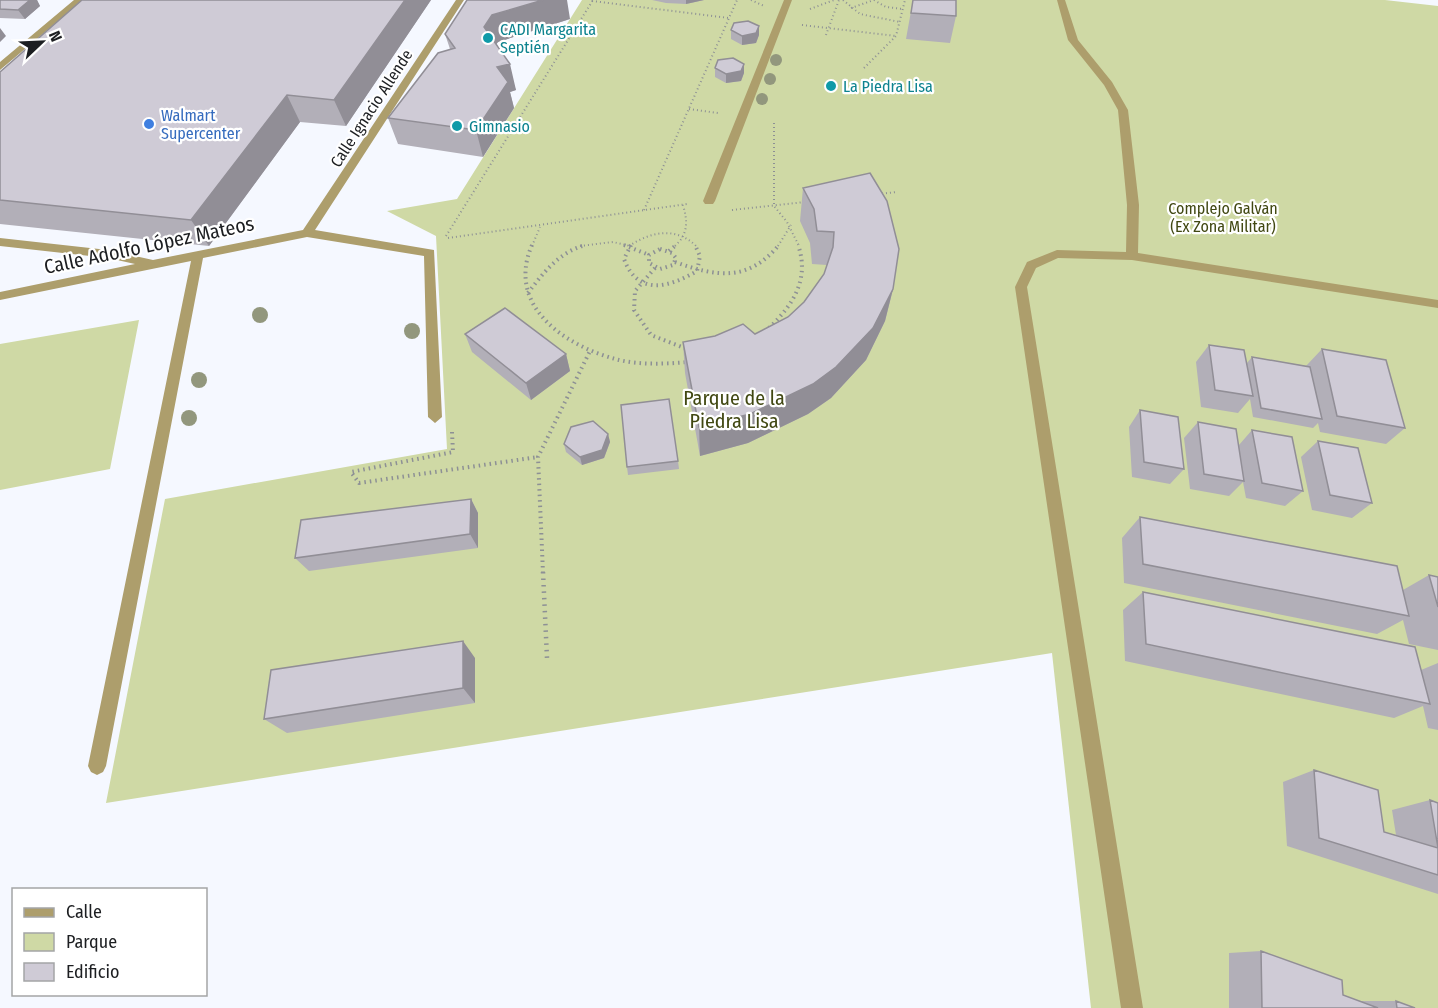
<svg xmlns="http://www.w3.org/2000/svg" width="1438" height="1008" font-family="'Fira Sans Condensed',sans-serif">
<rect width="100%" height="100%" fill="#f5f8ff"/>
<path fill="#cfd9a5" d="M582 0H1385L1438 6V1008H1091L1052 653 106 803 165 499 447 449 436 236 387 211 457 199Z
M139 320 110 469 0 490V344Z"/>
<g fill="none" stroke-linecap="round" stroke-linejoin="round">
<path stroke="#8d9095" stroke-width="2" stroke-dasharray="1 3" stroke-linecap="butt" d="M751 0 764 6
M843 0 860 14 900 22
M874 0 886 7 903 9
M592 1 729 18
M851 8 874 0
M810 9 834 0
M802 25 896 36
M826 35 839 0
M864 68 896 36 905 0
M689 109 718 113
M774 123V206L787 222 799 246
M878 194 897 192
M644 210 737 0
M732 210 805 202
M446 236 593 0
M448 238 687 204
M532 246 540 227
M580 246 613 242 630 246
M629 246C650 232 676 226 696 246
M675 246C688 234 688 222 683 205
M778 246 791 225"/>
<path stroke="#8d9095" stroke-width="4" stroke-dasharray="1.5 4" stroke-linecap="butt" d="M532 245C505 307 567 347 619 360 641 365 665 364 688 362
M624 245 649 255
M631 245 624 259C638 297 670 287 697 271L700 256 695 245
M660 249 672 253 676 258 673 265 660 269 649 263V255Z
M669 251 676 245
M675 262C717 277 748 282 779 245
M655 268 635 291 634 310 651 335 687 349
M528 293C543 273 560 251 586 245
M769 328C793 305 810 279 798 245
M452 432 453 452 351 472 359 483 538 457
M543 573 538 457 590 351"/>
<path stroke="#8d9095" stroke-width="4.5" stroke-dasharray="1.5 5" stroke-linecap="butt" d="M543 572 547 658"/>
<path fill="#ad9e6c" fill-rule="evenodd" d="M74 0H83L0 70V62Z
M456 0H464L315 230 434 250 442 417 435 423 428 417 424 256 307 237 203 258 106 766 103 772 97 775 91 772 88 766 191 261 0 300V292L135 264 108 258 0 246V238L108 250 153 260 303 230Z
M784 0H792L715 201 713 204H705L703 201Z
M1057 0H1065L1078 40 1112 82 1128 110 1139 205 1138 253 1438 300V308L1132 260 1058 258 1036 268 1027 287 1143 1008H1121L1015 287 1027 262 1057 250 1126 252 1127 205 1118 110 1104 85 1068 40Z"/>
</g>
<g fill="#92977d">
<circle cx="776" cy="60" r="6"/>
<circle cx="770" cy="79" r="6"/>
<circle cx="762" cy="99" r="6"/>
<circle cx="260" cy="315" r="8"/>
<circle cx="412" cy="331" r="8"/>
<circle cx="199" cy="380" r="8"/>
<circle cx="189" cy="418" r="8"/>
</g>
<path fill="#b2afb8" d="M0 0H37L40 6 25 19 0 18Z
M431 0 346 126 300 122 209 246 0 224V72Z
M652 0H704L686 4 666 3Z
M913 0 956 16 950 43 906 39Z
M570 19 498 42 496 44 516 90 510 92 514 108 483 157 398 144 388 118 450 49 445 34Z
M759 26V35L756 43 742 45 731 39V30Z
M715 68 744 73 741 81 726 83 715 77Z
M803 188 893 289 885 321 866 360 831 398 808 414 748 443 700 456 685 373 683 342 755 334 788 317 804 302 824 274 827 265 812 264 810 243 800 221Z
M465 334 566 354 570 371 531 400 472 352Z
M1209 345 1247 363 1252 357 1306 366 1322 349 1405 428 1386 444 1320 432 1318 423 1313 428 1253 417 1250 399 1238 413 1201 407 1196 362Z
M1140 410 1184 469 1170 484 1132 477 1129 427Z
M1198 422 1239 445 1252 430 1303 491 1285 506 1246 498 1243 482 1229 496 1190 489 1184 438Z
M608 434 610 442 604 458 582 465 566 452 564 444Z
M1318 441 1372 503 1352 518 1312 510 1301 457Z
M678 461 679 469 628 475 627 467Z
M471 499 478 513V548L309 571 295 558Z
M1140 517 1403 590 1429 575 1438 577V650L1409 644 1403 620 1377 634 1124 583 1122 538Z
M1143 592 1421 670 1438 663V730L1428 728 1423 706 1394 718 1125 661 1123 610Z
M475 658V703L287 733 264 719Z
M1314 770 1384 832 1396 835 1392 810 1430 800 1438 803V894L1287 846 1283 782Z
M1261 951 1343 995 1358 1001H1396L1415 1008H1229V953Z"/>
<path fill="#918e96" d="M30 0H37L40 6 25 19 18 10Z
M405 0H431L346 126 334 100Z
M543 0H567L570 19 498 42 490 53 484 27 492 15Z
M686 0H704L686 4Z
M759 26V35L756 43 742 45V36Z
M0 28 6 36 0 42Z
M510 64 516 90 510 92 514 108 483 157 476 130 497 67Z
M744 64V73L741 81 726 83V74Z
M287 95 300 122 209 246 191 220Z
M893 289 885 321 866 360 831 398 808 414 748 443 700 456 699 427Z
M566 354 570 371 531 400 526 383Z
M608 434 610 442 604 458 582 465 580 457Z
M471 499 478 513V548L470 534Z
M463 641 475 658V703L463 688Z"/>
<path fill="#cfcbd6" stroke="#918e96" stroke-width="1.5" d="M0 0H30L18 10 0 9Z
M82 0H405L334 100 287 95 191 220 0 200V72Z
M467 0H543L492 15 484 27 510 64 497 67 508 82 476 130 388 118 438 53 455 48 445 34Z
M913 0H956V16L911 13Z
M748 21 759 26 756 33 742 36 731 30 734 23Z
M733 58 744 64 741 71 726 74 715 68 718 60Z
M870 173 887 201 899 249 893 289 873 328 836 367 813 384 750 414 699 427 683 342 715 336 743 324 755 334 788 317 804 302 824 274 833 247 834 232 817 231 814 209 803 188Z
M505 308 566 354 526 383 465 334Z
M1209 345 1244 350 1253 396 1215 390Z
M1322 349 1386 360 1405 428 1337 416Z
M1252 357 1310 367 1322 419 1261 408Z
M669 399 678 461 627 467 621 405Z
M1140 410 1178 417 1184 469 1144 462Z
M593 421 608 434 602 450 580 457 564 444 571 427Z
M1198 422 1236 429 1244 481 1204 474Z
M1252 430 1292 437 1303 491 1262 483Z
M1318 441 1358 448 1372 503 1330 495Z
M471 499 470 534 295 558 301 520Z
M1140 517 1397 566 1409 616 1143 564Z
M1429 575 1438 577V607Z
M1143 592 1415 647 1430 704 1146 644Z
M463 641V688L264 719 271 670Z
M1314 770 1378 790 1384 832 1438 848 1430 800 1438 803V875L1319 838Z
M1261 951 1342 980 1343 995 1378 1008H1262Z
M1396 1001 1415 1008H1397Z"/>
<g fill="#0f9aa8" stroke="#fff" stroke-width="2">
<circle cx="488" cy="38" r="6"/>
<circle cx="831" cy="86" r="6"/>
<circle cx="457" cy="126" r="6"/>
</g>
<circle fill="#3f7fe0" stroke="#fff" stroke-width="2" cx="149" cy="124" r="6"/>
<g text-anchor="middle" stroke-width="4.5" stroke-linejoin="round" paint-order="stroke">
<g font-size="16" fill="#0d838f" stroke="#fff" text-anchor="start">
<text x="500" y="35">CADI Margarita<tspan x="500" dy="18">Septién</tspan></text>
<text x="843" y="92">La Piedra Lisa</text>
<text x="469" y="132">Gimnasio</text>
</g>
<g font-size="16" fill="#1c1e21" stroke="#fff">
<text transform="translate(371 108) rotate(-57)" y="6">Calle Ignacio Allende</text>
</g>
<g font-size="16" fill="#366cbe" stroke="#fff" text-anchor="start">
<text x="161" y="121">Walmart<tspan x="161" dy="18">Supercenter</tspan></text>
</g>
<g font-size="16" fill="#414812" stroke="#fff">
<text x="1223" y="214">Complejo Galván<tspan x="1223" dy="18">(Ex Zona Militar)</tspan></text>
</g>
<g font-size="20" fill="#1c1e21" stroke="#fff">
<text transform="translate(149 245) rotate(-12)" y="7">Calle Adolfo López Mateos</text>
</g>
<g font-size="20" fill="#414812" stroke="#fff">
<text x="734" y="405">Parque de la<tspan x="734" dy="23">Piedra Lisa</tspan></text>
</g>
</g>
<rect x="12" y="888" width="195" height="108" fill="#ffffff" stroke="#a4a5a6" stroke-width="1.5"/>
<rect x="24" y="908" width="30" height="9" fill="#ad9e6c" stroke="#a4a5a6" stroke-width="1.5"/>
<text x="66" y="918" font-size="18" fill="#1c1e21">Calle</text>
<rect x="24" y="933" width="30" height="18" fill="#cfd9a5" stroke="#a4a5a6" stroke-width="1.5"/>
<text x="66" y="948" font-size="18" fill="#1c1e21">Parque</text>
<rect x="24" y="963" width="30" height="18" fill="#cfcbd6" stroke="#a4a5a6" stroke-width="1.5"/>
<text x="66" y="978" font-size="18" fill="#1c1e21">Edificio</text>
<g transform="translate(42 42) rotate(67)" stroke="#ffffff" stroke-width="4.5" paint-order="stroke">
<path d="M0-4.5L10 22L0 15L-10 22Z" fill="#1c1e21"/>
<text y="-9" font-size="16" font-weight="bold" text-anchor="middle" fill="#1c1e21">N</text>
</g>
</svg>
